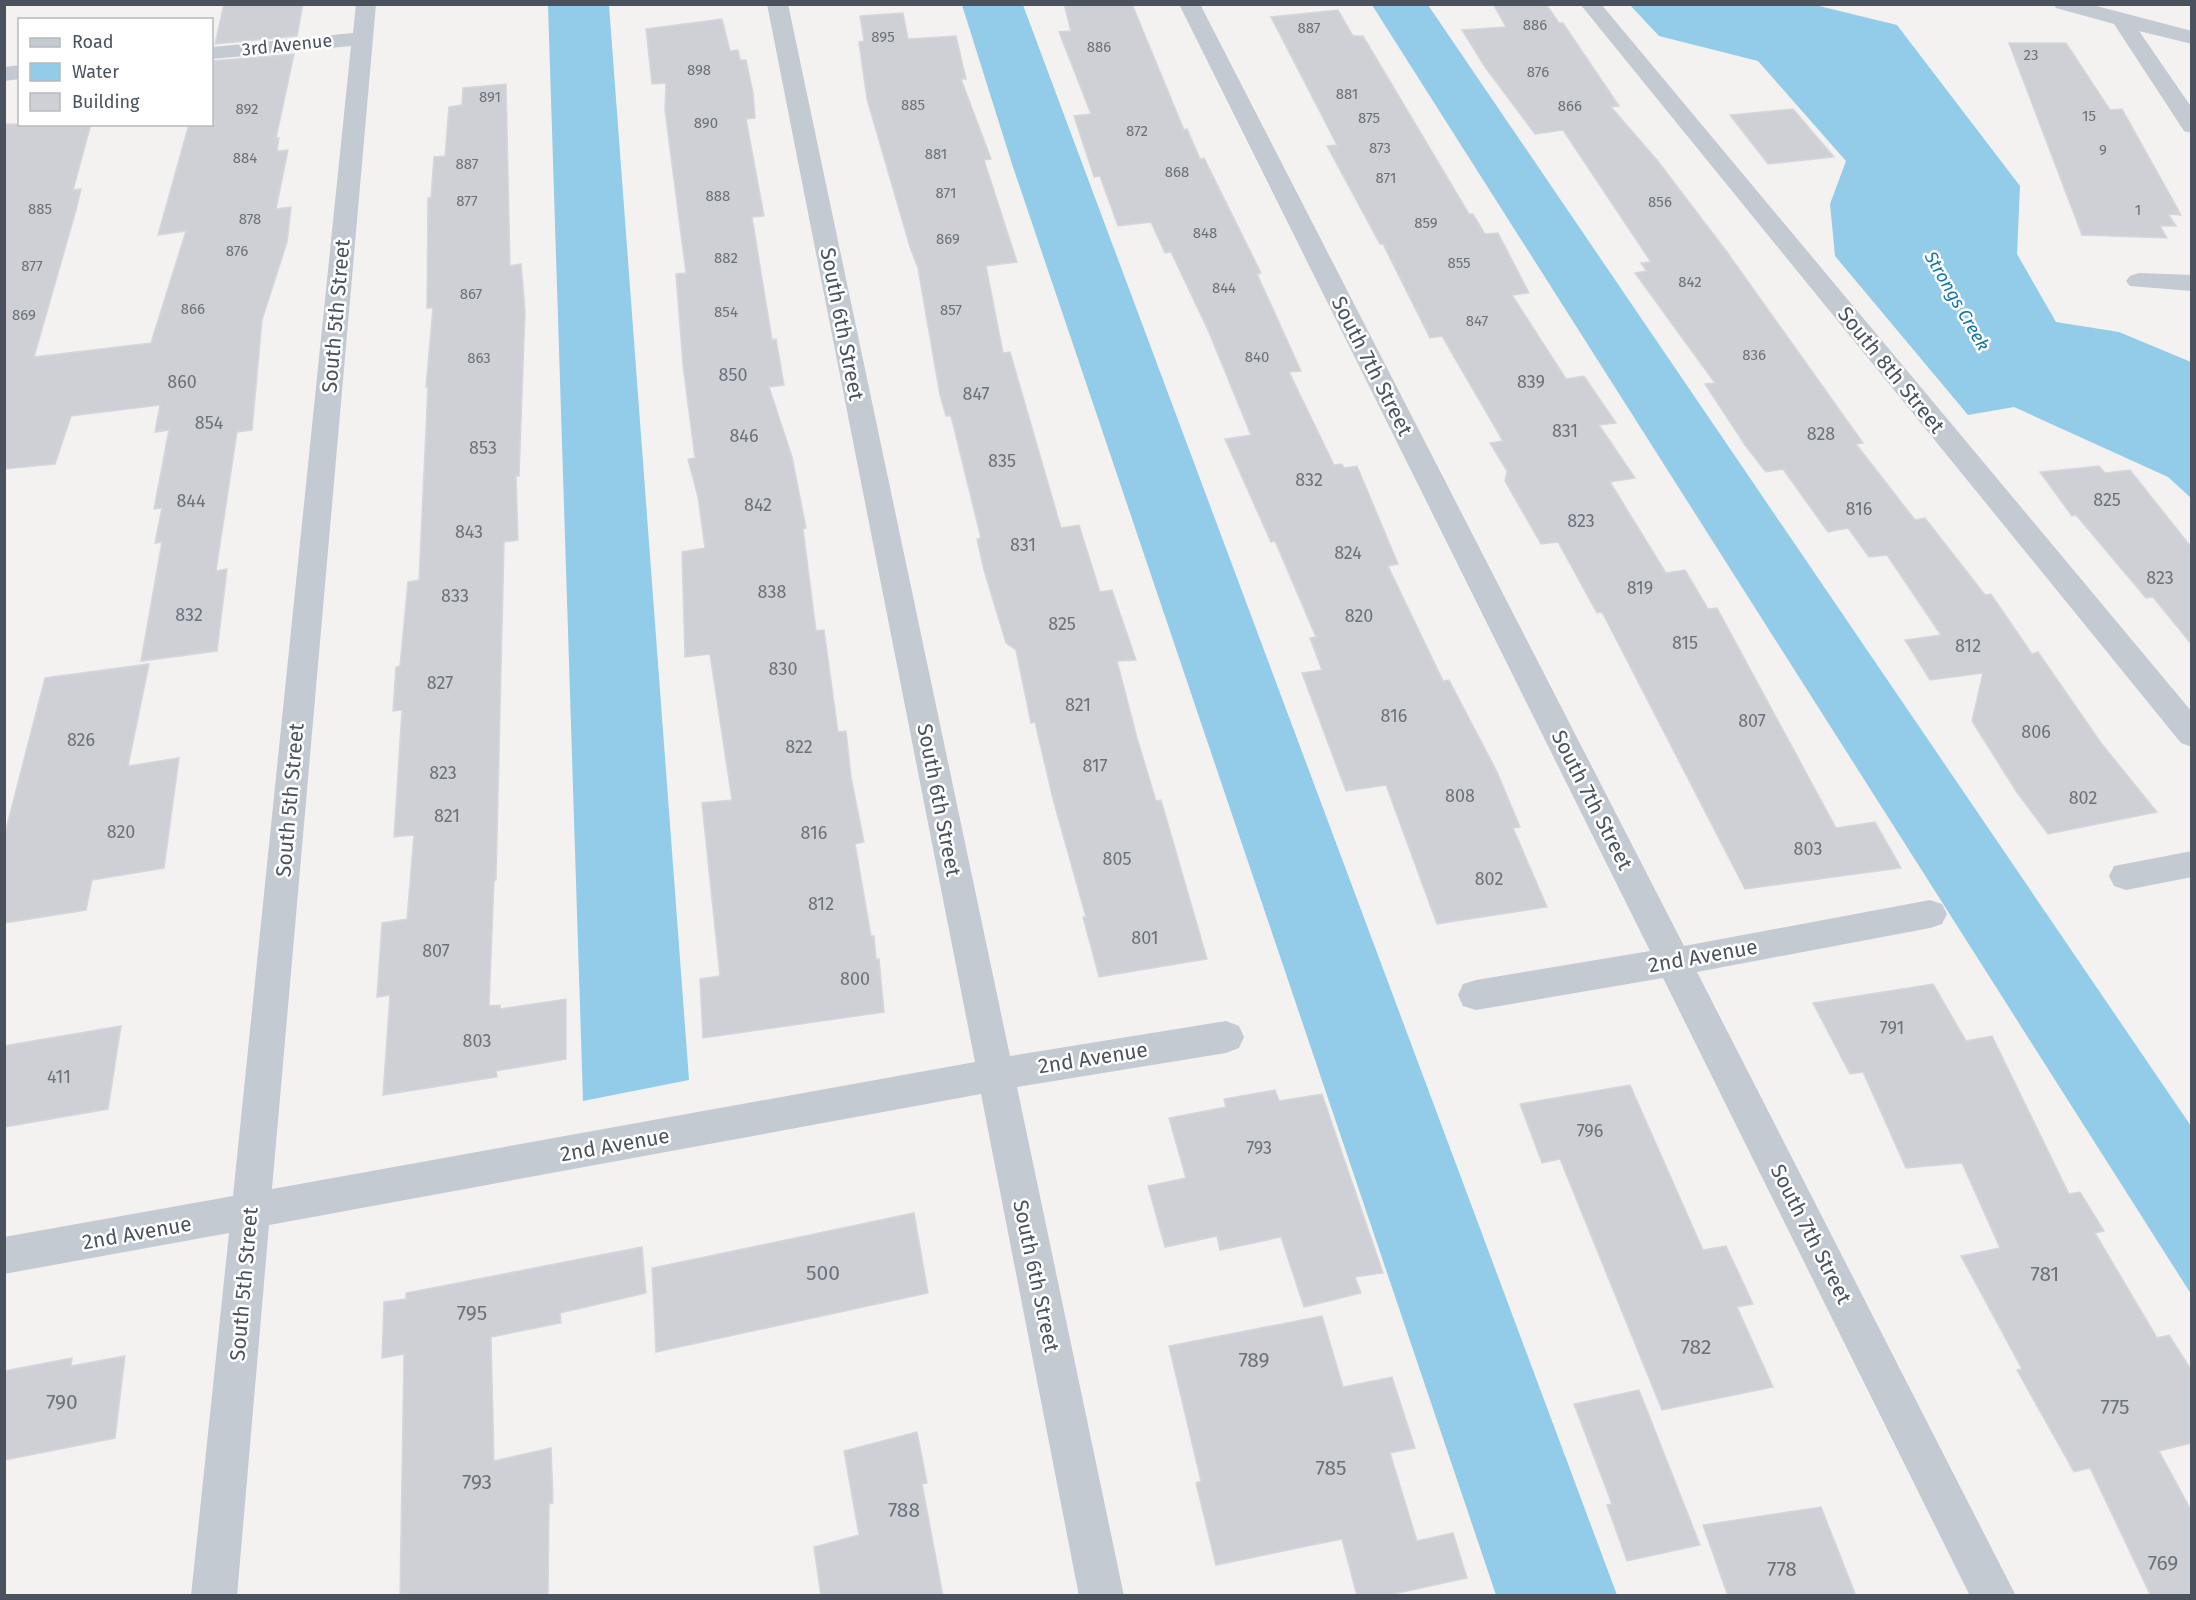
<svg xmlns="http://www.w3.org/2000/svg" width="2196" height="1600" font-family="'Fira Sans',sans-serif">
<rect width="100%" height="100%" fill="#f3f2f1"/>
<path fill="#92cce9" d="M548 5H609L689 1080 583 1101Z
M962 5H1023L1617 1595H1496L1012 164Z
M1372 5H1428L2191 1126V1294Z
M1630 5H1815L1897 25 2020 186 2017 254 2056 322 2119 332 2191 362V498L2168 477 2014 407 1968 415 1835 256 1830 204 1846 161 1758 61 1659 36Z"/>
<path fill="#ced0d5" stroke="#d6d7dc" stroke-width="1.5" d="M224 4H303L297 36 215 44Z
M1064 4H1132L1184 130 1187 129 1200 159 1204 158 1261 273 1257 274 1301 371 1289 372 1334 465 1342 464 1344 468 1357 466 1398 564 1388 566 1443 681 1449 680 1497 772 1520 827 1513 828 1547 907 1437 924 1386 785 1346 791 1302 673 1322 670 1310 638 1316 637 1275 541 1271 542 1225 439 1251 435 1208 330 1171 252 1165 253 1151 222 1118 226 1100 176 1094 177 1074 116 1091 114 1059 32 1071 31Z
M1493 4H1546L1559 23H1563L1619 106 1611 107 1657 160 1727 252 1863 443 1856 444 1915 520 1925 518 1985 595 1991 594 2032 654 2038 652 2101 743 2157 812 2048 834 2016 791 1972 721 1983 673 1930 680 1905 640 1941 635 1887 555 1869 557 1848 528 1828 532 1783 469 1766 472 1747 448 1705 384 1715 383 1635 273 1647 271 1641 263 1651 262 1563 130 1535 134 1485 67 1462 30 1506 27Z
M1338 10 1353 36H1363L1469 214H1473L1485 234 1498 233 1529 293 1512 295 1566 379 1584 376 1616 423 1599 425 1635 478 1610 482 1666 573 1685 570 1708 609 1717 608 1836 828 1875 822 1901 868 1745 889 1602 612 1597 613 1558 542 1541 544 1505 481 1507 471 1490 443 1503 441 1442 336 1430 338 1383 244H1380L1327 146 1337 145 1271 17Z
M903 13 908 39 956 36 966 79H961L991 159 984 160 1017 262 986 266 1003 353 1010 352 1061 528 1079 525 1100 592 1112 590 1136 660 1117 661 1137 738 1156 801 1161 800 1207 959 1099 977 1083 917H1086L1053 799 1035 722 1031 723 1016 650 1006 643 984 570 977 539 981 538 951 416H946L940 395 918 268 910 247 867 99 859 42 864 41 860 16Z
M722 19 730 51 738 50 740 60H746L753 93 755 118 746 119 764 216 752 217 772 340 776 339 784 385 769 387 792 457 806 528 803 529 816 631 824 630 838 732 846 731 851 777 864 842 855 844 871 936H874L876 959H879L884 1012 703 1038 700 979 720 976 702 803 732 800 710 654 685 657 682 552 705 548 698 497 688 459 695 458 683 365 676 274 686 273 665 110 666 83 652 84 646 29Z
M2009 43H2066L2110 110 2122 109 2181 215 2168 214 2176 226H2160L2167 238 2082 235Z
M294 54 276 138H279L277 151 288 150 276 209 291 207 287 242 262 320 252 430 237 432 216 571 227 569 217 651 141 661 162 542 155 543 162 508 154 509 169 430 155 432 160 405 71 416 55 464 4 469V124H91L73 190 81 189 76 210 34 357 151 343 186 231 158 235 189 124H212V61Z
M506 84 510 266 521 264 525 311 519 476H516L518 540 504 542 496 880 494 881 489 1006 500 1005V1009L566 999V1059L496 1071 497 1077 383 1095 390 995 377 997 382 923 407 919 414 835 394 837 402 710 393 711 396 667 400 666 408 582 419 580 428 386 426 387 433 308H427L428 198H431L434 157 445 156 449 107 462 105 463 88Z
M1793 109 1834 157 1768 164 1730 115Z
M2099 466 2105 473 2130 470 2192 548V645L2153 597 2146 598 2076 515 2072 516 2040 472Z
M149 664 128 766 179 758 164 868 92 880 86 910 4 923V837L45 678Z
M1933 984 1966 1041 1992 1036 2069 1194 2080 1192 2104 1231 2095 1233 2157 1338 2169 1335 2192 1371V1443L2159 1451 2192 1512V1596H2151L2090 1468 2074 1472 2017 1370 2022 1369 1961 1256 2000 1248 1962 1163 1906 1168 1863 1072 1850 1074 1813 1003Z
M121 1026 108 1109 4 1127V1046Z
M1630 1085 1703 1250 1726 1246 1753 1304 1737 1307 1773 1387 1662 1410 1560 1159 1542 1163 1520 1104Z
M1275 1090 1279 1101 1322 1094 1383 1273 1355 1277 1361 1293 1304 1307 1281 1237 1220 1250 1217 1236 1165 1247 1148 1186 1186 1178 1169 1118 1226 1107 1224 1099Z
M914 1213 928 1293 656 1352 652 1268Z
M642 1247 646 1293 560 1313 561 1323 491 1337 494 1461 551 1448 553 1503 549 1504 548 1596H400L404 1354 382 1358 384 1302 406 1299V1293Z
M1322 1316 1343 1387 1392 1377 1415 1448 1390 1453 1417 1541 1453 1533 1467 1578 1384 1596H1357L1342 1539 1216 1565 1196 1483 1201 1481 1169 1346Z
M125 1356 115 1438 4 1460V1371L72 1358 71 1366Z
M1639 1390 1700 1545 1627 1561 1607 1505 1612 1504 1574 1404Z
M917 1432 927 1483 922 1484 943 1596H821L814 1547 859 1535 844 1451Z
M1821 1507 1856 1596H1728L1703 1525Z"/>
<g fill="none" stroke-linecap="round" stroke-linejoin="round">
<path fill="#c3cad2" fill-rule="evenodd" d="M356 4H376L272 1189 975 1062 767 4H788L1010 1056 1226 1021 1239 1026 1244 1037 1239 1048 1226 1053 1017 1087 1124 1596H1079L981 1094 269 1225 237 1596H191L229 1233 4 1274V1237L233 1196 351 46 212 59V47L353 33Z
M1179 4H1200L1684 946 1930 900 1942 904 1947 914 1942 924 1930 928 1697 972 2016 1596H1970L1663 978 1476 1010 1463 1006 1458 995 1463 984 1476 980 1650 951Z
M1580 4H1601L2192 712V747L2181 743Z
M2053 4H2089L2192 31V44L2139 31 2192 108V133L2184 131 2114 24 2056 8Z
M20 65V79L4 81V67Z
M2139 273 2192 275V291L2130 286 2126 281 2130 276Z
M2192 851V877L2126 890 2114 886 2109 876 2114 866Z"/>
</g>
<g text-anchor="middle" stroke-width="5" stroke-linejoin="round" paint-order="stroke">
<g font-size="15" fill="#6b727c">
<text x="1535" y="30">886</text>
<text x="1309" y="33">887</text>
<text x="883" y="42">895</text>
<text x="1099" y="52">886</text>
<text x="2031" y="60">23</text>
<text x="699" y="75">898</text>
<text x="1538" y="77">876</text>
<text x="1347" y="99">881</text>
<text x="490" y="102">891</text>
<text x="913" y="110">885</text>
<text x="1570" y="111">866</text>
<text x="247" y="114">892</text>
<text x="2089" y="121">15</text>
<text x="1369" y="123">875</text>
<text x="706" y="128">890</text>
<text x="1137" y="136">872</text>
<text x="1380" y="153">873</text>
<text x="2103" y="155">9</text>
<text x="936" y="159">881</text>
<text x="245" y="163">884</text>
<text x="467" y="169">887</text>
<text x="1177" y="177">868</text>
<text x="1386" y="183">871</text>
<text x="946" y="198">871</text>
<text x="718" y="201">888</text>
<text x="467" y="206">877</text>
<text x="1660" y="207">856</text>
<text x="40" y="214">885</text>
<text x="2138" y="215">1</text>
<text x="250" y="224">878</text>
<text x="1426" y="228">859</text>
<text x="1205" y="238">848</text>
<text x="948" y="244">869</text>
<text x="237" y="256">876</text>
<text x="726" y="263">882</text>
<text x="1459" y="268">855</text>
<text x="32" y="271">877</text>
<text x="1690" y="287">842</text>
<text x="1224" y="293">844</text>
<text x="471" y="299">867</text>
<text x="193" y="314">866</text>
<text x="951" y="315">857</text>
<text x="726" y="317">854</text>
<text x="24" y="320">869</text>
<text x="1477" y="326">847</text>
<text x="1754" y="360">836</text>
<text x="1257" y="362">840</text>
<text x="479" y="363">863</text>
</g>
<g font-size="18" fill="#4a525e" stroke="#fff">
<text transform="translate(287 45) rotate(-6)" y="6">3rd Avenue</text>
</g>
<g font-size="18" font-style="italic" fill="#1376a8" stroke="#fff">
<text transform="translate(1957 301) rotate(60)" y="6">Strongs Creek</text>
</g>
<g font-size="18" fill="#6b727c">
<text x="733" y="381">850</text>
<text x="182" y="388">860</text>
<text x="1531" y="388">839</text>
<text x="976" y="400">847</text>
<text x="209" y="429">854</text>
<text x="1565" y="437">831</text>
<text x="1821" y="440">828</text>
<text x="744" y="442">846</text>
<text x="483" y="454">853</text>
<text x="1002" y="467">835</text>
<text x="1309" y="486">832</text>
<text x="2107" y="506">825</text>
<text x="191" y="507">844</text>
<text x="758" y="511">842</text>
<text x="1859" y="515">816</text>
<text x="1581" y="527">823</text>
<text x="469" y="538">843</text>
<text x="1023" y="551">831</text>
<text x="1348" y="559">824</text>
<text x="2160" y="584">823</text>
<text x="1640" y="594">819</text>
<text x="772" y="598">838</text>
<text x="455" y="602">833</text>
<text x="189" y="621">832</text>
<text x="1359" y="622">820</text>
<text x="1062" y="630">825</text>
<text x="1685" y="649">815</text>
<text x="1968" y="652">812</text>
<text x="783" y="675">830</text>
<text x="440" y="689">827</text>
<text x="1078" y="711">821</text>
<text x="1394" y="722">816</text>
<text x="1752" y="727">807</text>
<text x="2036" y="738">806</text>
<text x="81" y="746">826</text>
<text x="799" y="753">822</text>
<text x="1095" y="772">817</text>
<text x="443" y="779">823</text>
<text x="1460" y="802">808</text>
<text x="2083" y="804">802</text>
<text x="447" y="822">821</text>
<text x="121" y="838">820</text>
<text x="814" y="839">816</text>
<text x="1808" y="855">803</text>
<text x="1117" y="865">805</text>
<text x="1489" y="885">802</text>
<text x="821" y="910">812</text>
<text x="1145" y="944">801</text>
<text x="436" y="957">807</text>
<text x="855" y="985">800</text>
<text x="1892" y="1034">791</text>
<text x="477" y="1047">803</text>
<text x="59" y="1083">411</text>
<text x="1590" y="1137">796</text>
<text x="1259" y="1154">793</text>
</g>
<g font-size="21" fill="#4a525e" stroke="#fff">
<text transform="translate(336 316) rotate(-85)" y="7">South 5th Street</text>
<text transform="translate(842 324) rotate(79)" y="7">South 6th Street</text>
<text transform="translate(1372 366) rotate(63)" y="7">South 7th Street</text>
<text transform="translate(1891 370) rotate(51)" y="7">South 8th Street</text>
<text transform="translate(290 800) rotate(-85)" y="7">South 5th Street</text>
<text transform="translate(939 800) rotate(79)" y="7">South 6th Street</text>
<text transform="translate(1592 800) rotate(63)" y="7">South 7th Street</text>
<text transform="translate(1703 956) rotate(-10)" y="7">2nd Avenue</text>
<text transform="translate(1093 1058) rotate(-9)" y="7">2nd Avenue</text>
<text transform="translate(615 1145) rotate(-10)" y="7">2nd Avenue</text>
<text transform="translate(137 1233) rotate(-10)" y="7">2nd Avenue</text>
<text transform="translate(1811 1234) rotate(63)" y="7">South 7th Street</text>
<text transform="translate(1036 1276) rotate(78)" y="7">South 6th Street</text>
<text transform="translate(244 1284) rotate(-85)" y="7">South 5th Street</text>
</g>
<g font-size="21" fill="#6b727c">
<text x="823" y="1280">500</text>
<text x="2045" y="1281">781</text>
<text x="472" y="1320">795</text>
<text x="1696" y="1354">782</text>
<text x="1254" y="1367">789</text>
<text x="62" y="1409">790</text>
<text x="2115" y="1414">775</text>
<text x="1331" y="1475">785</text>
<text x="477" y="1489">793</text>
<text x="904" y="1517">788</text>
<text x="2163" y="1570">769</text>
<text x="1782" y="1576">778</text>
</g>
</g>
<rect width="2196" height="1600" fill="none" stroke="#4a525e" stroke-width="12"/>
<rect x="18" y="18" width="195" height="108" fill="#ffffff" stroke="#b7babf" stroke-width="1.5"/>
<rect x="30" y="38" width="30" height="9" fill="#c3cad2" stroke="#b7babf" stroke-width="1.5"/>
<text x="72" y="48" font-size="18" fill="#4a525e">Road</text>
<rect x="30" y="63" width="30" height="18" fill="#92cce9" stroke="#b7babf" stroke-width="1.5"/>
<text x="72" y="78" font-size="18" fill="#4a525e">Water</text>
<rect x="30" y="93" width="30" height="18" fill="#ced0d5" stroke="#b7babf" stroke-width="1.5"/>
<text x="72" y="108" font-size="18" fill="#4a525e">Building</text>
</svg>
